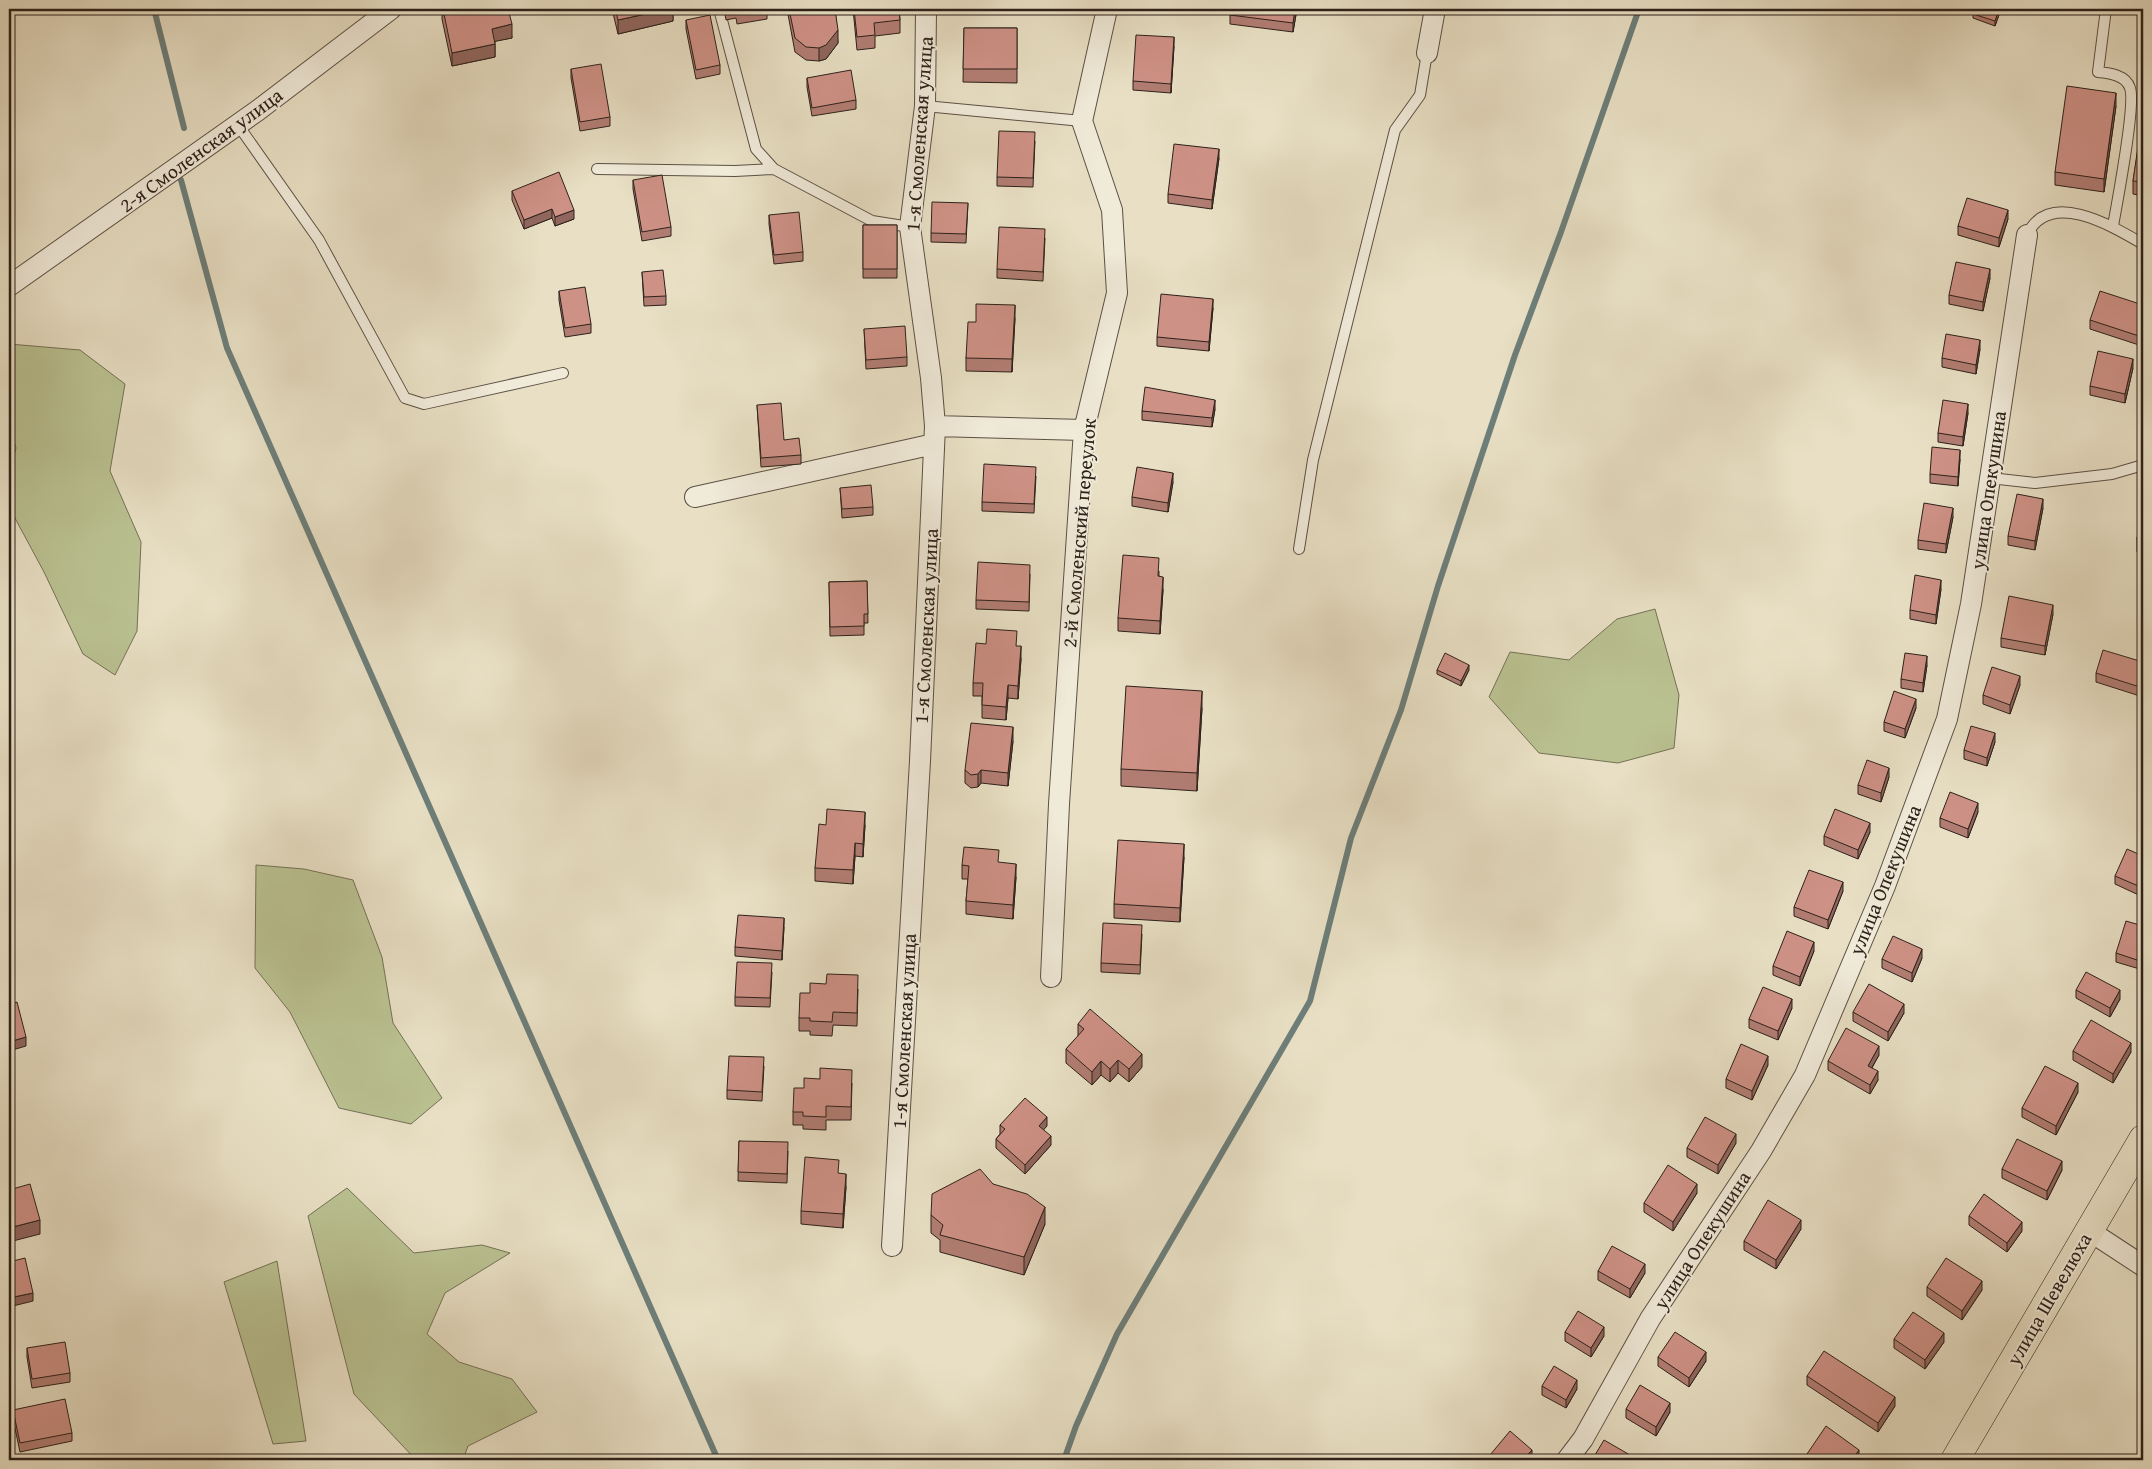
<svg xmlns="http://www.w3.org/2000/svg" width="2152" height="1469" font-family="'Gentium Book Plus',serif">
<rect width="100%" height="100%" fill="#e8dfc4"/>
<filter id="stains"><feTurbulence type="fractalNoise" baseFrequency=".004" numOctaves="4"/><feColorMatrix values="0 0 0 0 .2 0 0 0 0 .09 0 0 0 0 .02 0 0 0 .5 -.17"/></filter>
<radialGradient id="worn" r=".72"><stop offset=".6" stop-color="#630" stop-opacity="0"/><stop offset="1" stop-color="#630" stop-opacity=".3"/></radialGradient>
<path fill="#bac191" stroke="#747156" d="M9 344 80 350 125 384 110 471 141 542 137 631 115 675 83 654 44 572 9 507V475L16 448 9 424Z
M1655 609 1679 695 1674 748 1618 763 1539 753 1489 697 1510 652 1569 660 1617 619Z
M256 865 304 869 353 880 382 957 393 1023 442 1098 411 1124 339 1108 290 1012 255 968Z
M347 1188 414 1253 482 1245 510 1253 445 1293 427 1334 459 1362 512 1379 537 1412 468 1446 463 1460H416L354 1394 308 1216Z
M277 1261 306 1441 273 1444 224 1282Z"/>
<g fill="none" stroke-linecap="round" stroke-linejoin="round">
<path stroke="#6d7e79" stroke-width="6" d="M154 9 184 128
M181 180 227 348 718 1460
M1064 1460 1076 1426 1117 1334 1310 1001 1351 838 1401 710 1438 586 1515 355 1561 232 1639 9"/>
<g stroke="#5c5044" stroke-width="12">
<path id="service" d="M719 9 756 149 774 169 872 221 910 227
M2106 9 2098 72C2109 73 2126 75 2130 88 2136 104 2117 203 2113 226
M925 106 1082 121
M238 125 319 240 405 398 424 404 563 373
M597 169 735 171 774 169
M2027 235C2049 188 2112 226 2143 244
M1990 478 2035 483 2112 474 2143 465
M1299 549 1313 460 1395 130 1420 95 1427 53"/>
</g>
<g stroke="#5c5044" stroke-width="22">
<path id="minor" d="M1427 53 1435 9
M9 286 257 111 391 9
M935 426 1084 430
M695 497 934 444
M1051 977 1059 804 1084 430 1117 293 1112 210 1082 121 1107 9
M2088 1230 2143 1266
M892 1246 920 761 935 426 931 378 910 227 925 106 926 9
M1567 1460 1583 1439 1650 1319 1761 1151 1805 1075 1885 886 1947 719 1971 604 2027 235"/>
</g>
<g stroke="#2d211a" stroke-width="29">
<path id="primary" d="M1955 1460 2143 1139"/>
</g>
<use href="#service" stroke="#f0ead9" stroke-width="10"/>
<use href="#minor" stroke="#f0ead9" stroke-width="20"/>
<use href="#primary" stroke="#e8dfc4" stroke-width="28"/>
</g>
<path fill="#b17d73" stroke="#2d211a" d="M442 9H508L512 38 495 41V57L452 66 442 19Z
M612 9H673V21L618 34Z
M724 9H767V19L737 24 736 18 726 20Z
M787 9H835L838 43 826 59 819 61 806 60 795 52Z
M853 9H899L900 20V33L875 36V48L857 50Z
M966 9H1008L966 10Z
M1297 9 1293 32 1230 24V15Z
M2001 9 1995 26 1973 18V14Z
M686 20 720 65V74L696 79 686 29Z
M964 28H1017V83L963 82Z
M1174 46 1171 93 1133 90V81Z
M571 69 610 117V126L580 131 571 78Z
M807 78 856 100V109L812 116 807 87Z
M2116 106 2104 192 2055 185V172Z
M2143 119V196L2133 194V181Z
M1035 141 1033 187 997 186V177Z
M1219 158 1212 209 1168 203V194Z
M633 180 671 227V236L642 241 633 189Z
M512 191 574 219 555 226 552 218 524 229 512 200Z
M968 203 966 243 931 242V233Z
M769 215 803 252V261L774 264 769 224Z
M2008 219 1999 247 1958 235V226Z
M863 225H897V278H863Z
M1045 238 1043 281 997 278V269Z
M642 272 666 296V305L644 306Z
M1990 278 1983 311 1949 304V295Z
M559 291 591 324V333L565 337 559 300Z
M2143 305 2139 345 2090 329V320Z
M1213 308 1209 351 1157 346V337Z
M1015 318 1012 372 966 371V358L976 322Z
M864 329 907 357V366L866 369Z
M1980 349 1976 374 1942 367V358Z
M2133 368 2125 403 2090 395V386Z
M757 405 784 440 801 455V464L761 467Z
M1215 409 1212 427 1142 420V411Z
M1968 413 1963 446 1938 442V433Z
M1960 459 1958 486 1930 483V474Z
M1036 476 1034 513 982 511V502Z
M1173 482 1168 512 1132 506V497Z
M840 488 873 507V515L842 518Z
M2143 504V553L2137 552V539Z
M2043 508 2035 550 2008 545V536Z
M1953 517 1946 553 1918 549V540Z
M1159 571V576L1163 590 1160 634 1118 631V618Z
M1030 574 1029 611 976 609V600Z
M867 581 868 623H864V635L830 636 829 582Z
M1941 589 1936 624 1910 619V610Z
M2053 614 2045 655 2001 647V638Z
M1017 646 1021 659 1018 699 1008 698 1006 720 982 718V696H973V683Z
M2143 662V697L2096 682V673Z
M1927 665 1923 692 1901 688V679Z
M1437 670H1469L1461 686 1437 674Z
M2020 685 2010 714 1983 704V695Z
M1202 708 1197 791 1121 786V769Z
M1916 708 1905 738 1884 731V722Z
M1013 741 1008 786 981 783 978 787 971 788 965 783V770Z
M1995 742 1987 766 1964 759V750Z
M1889 777 1881 802 1858 794V785Z
M1978 812 1968 838 1940 827V818Z
M826 825H865L863 857 855 856 853 884 815 881V868Z
M1870 832 1858 859 1824 845V836Z
M2143 856V897L2115 884V876Z
M1184 857 1180 922 1114 918V904Z
M999 863 1016 877 1013 919 966 914V901L968 879H962V865Z
M1843 891 1828 929 1794 916V907Z
M2143 926V970L2116 962V953Z
M784 927 782 960 735 956V947Z
M1142 934 1140 974 1101 972V963Z
M1814 951 1800 986 1773 975V966Z
M1922 958 1912 982 1882 968V959Z
M772 972 770 1007 735 1006V997Z
M858 989 857 1026 833 1025 832 1036 810 1035V1031H799V1018L810 993Z
M2076 990 2120 999 2110 1017 2076 998Z
M1792 1008 1778 1040 1749 1028V1019Z
M1853 1012 1904 1013 1888 1041 1853 1021Z
M2143 1019V1036L2140 1034V1025Z
M1078 1024 1142 1067 1129 1082 1118 1073 1110 1082 1101 1075 1092 1085 1066 1063V1049L1078 1036Z
M2073 1051 2131 1052 2113 1083 2073 1060Z
M1879 1055 1872 1068 1878 1080 1870 1094 1828 1070V1061Z
M1768 1065 1752 1100 1726 1088V1079Z
M764 1066 762 1101 727 1099V1090Z
M852 1083 851 1120H826V1130L803 1129V1125H793V1112L804 1088Z
M2078 1092 2056 1135 2022 1117V1108Z
M1000 1125 1047 1126 1043 1130 1051 1145 1025 1174 996 1148V1139L1000 1134Z
M739 1141 788 1151 787 1183 738 1181Z
M1736 1143 1718 1174 1687 1157V1148Z
M2002 1169 2062 1170 2047 1200 2002 1178Z
M839 1173 846 1187 843 1228 801 1224V1211Z
M993 1184 1045 1224 1024 1275 940 1252V1240L931 1233V1215Z
M1697 1193 1673 1231 1644 1212V1203Z
M1969 1216 2022 1231 2007 1252 1969 1225Z
M1801 1229 1776 1269 1744 1250V1241Z
M1598 1271 1645 1273 1630 1298 1598 1280Z
M1927 1287 1982 1290 1962 1320 1927 1296Z
M1565 1332 1604 1336 1591 1357 1565 1341Z
M1894 1339 1944 1342 1925 1369 1894 1348Z
M27 1348 70 1373V1382L32 1388 27 1357Z
M1658 1357 1706 1361 1689 1387 1658 1366Z
M1807 1376 1895 1406 1878 1432 1807 1385Z
M1542 1386 1577 1389 1566 1408 1542 1395Z
M1626 1409 1670 1412 1656 1436 1626 1418Z
M13 1410 72 1433V1441L20 1452 13 1419Z
M1807 1454 1859 1459 1858 1460H1807Z
M1490 1455 1532 1459 1531 1460H1490Z"/>
<path fill="#90665e" stroke="#2d211a" d="M669 9H673V21L618 34V20Z
M1295 9H1297L1293 32V23Z
M1999 9H2001L1995 26V21Z
M512 24V38L492 42V29Z
M838 30V43L826 59 819 61V48Z
M1174 37V46L1171 93V84Z
M495 44V57L452 66V53Z
M2116 93V106L2104 192V179Z
M1219 149V158L1212 209V200Z
M552 209V218L524 229V220Z
M574 210V219L555 226V217Z
M2008 210V219L1999 247V238Z
M1990 269V278L1983 311V302Z
M1213 299V308L1209 351V342Z
M1015 305V318L1012 372V359Z
M2143 323V332L2139 345V336Z
M1980 340V349L1976 374V365Z
M2133 359V368L2125 403V394Z
M1215 400V409L1212 427V418Z
M1968 404V413L1963 446V437Z
M1960 450V459L1958 486V477Z
M1173 473V482L1168 512V503Z
M2043 499V508L2035 550V541Z
M1953 508V517L1946 553V544Z
M1163 577V590L1160 634V621Z
M1941 580V589L1936 624V615Z
M2053 605V614L2045 655V646Z
M1021 646V659L1018 699V686Z
M1927 656V665L1923 692V683Z
M1469 665V670L1461 686V681Z
M2020 676V685L2010 714V705Z
M1008 685V698L1006 720V707Z
M1202 691V708L1197 791V773Z
M1916 699V708L1905 738V729Z
M1013 727V741L1008 786V773Z
M1995 733V742L1987 766V758Z
M1889 768V777L1881 802V793Z
M981 770V783L978 787V774Z
M1978 803V812L1968 838V829Z
M865 812V825L863 857V844Z
M1870 823V832L1858 859V850Z
M855 843V856L853 884V870Z
M1184 844V857L1180 922V908Z
M1016 864V877L1013 919V905Z
M1843 882V891L1828 929V920Z
M784 918V927L782 960V951Z
M1814 942V951L1800 986V977Z
M1922 949V958L1912 982V973Z
M2120 990V999L2110 1017V1008Z
M1792 999V1008L1778 1040V1031Z
M1904 1004V1013L1888 1041V1032Z
M26 1037V1046L9 1051V1042Z
M2131 1043V1052L2113 1083V1074Z
M1879 1046V1055L1868 1074V1066Z
M1142 1054V1067L1129 1082V1069Z
M1768 1056V1065L1752 1100V1091Z
M1118 1060V1073L1110 1082V1069Z
M1101 1061V1075L1092 1085V1072Z
M1878 1071V1080L1870 1094V1085Z
M2078 1083V1092L2056 1135V1126Z
M1047 1117V1126L1039 1135V1126Z
M1736 1134V1143L1718 1174V1165Z
M1051 1136V1145L1025 1174V1165Z
M2062 1161V1170L2047 1200V1191Z
M9 1167H10V1176H9Z
M846 1174V1187L843 1228V1214Z
M1697 1184V1193L1673 1231V1222Z
M1045 1207V1224L1024 1275V1257Z
M40 1220V1234L9 1242V1228Z
M1801 1220V1229L1776 1269V1260Z
M2022 1222V1231L2007 1252V1243Z
M1645 1264V1273L1630 1298V1289Z
M1982 1281V1290L1962 1320V1311Z
M33 1293V1301L9 1307V1298Z
M1604 1327V1336L1591 1357V1348Z
M1944 1333V1342L1925 1369V1360Z
M1706 1352V1361L1689 1387V1378Z
M1577 1380V1389L1566 1408V1400Z
M1895 1397V1406L1878 1432V1423Z
M1670 1403V1412L1656 1436V1427Z
M1532 1450V1459L1531 1460H1523Z
M1859 1450V1459L1858 1460H1852Z"/>
<path fill="#ce9186" stroke="#2d211a" d="M443 9H508L512 24 492 29 495 44 452 53Z
M615 9H669L618 20Z
M737 9H751L737 11Z
M789 9H835L838 30 826 45 819 48 806 47 795 38Z
M854 9H899L900 20 874 23 875 35 857 37Z
M1231 9H1295L1293 23 1230 15Z
M1975 9H1999L1995 21 1973 14Z
M710 15 720 65 696 70 686 20Z
M964 28H1017V69H963Z
M1136 35 1174 37 1171 84 1133 81Z
M601 64 610 117 580 122 571 69Z
M851 70 856 100 812 108 807 78Z
M2067 86 2116 93 2104 179 2055 172Z
M2142 119H2143V182L2133 181Z
M999 131 1035 132 1033 178 997 177Z
M1174 144 1219 149 1212 200 1168 194Z
M559 172 574 210 555 217 552 209 524 220 512 191Z
M662 175 671 227 642 232 633 180Z
M1967 198 2008 210 1999 238 1958 226Z
M932 202 968 203 966 234 931 233Z
M799 212 803 252 774 255 769 215Z
M863 225H897V269H863Z
M999 227 1045 229 1043 272 997 269Z
M1956 262 1990 269 1983 302 1949 295Z
M663 270 666 296 644 297 642 272Z
M585 287 591 324 565 328 559 291Z
M2100 291 2143 305V323L2139 336 2090 320Z
M1161 294 1213 299 1209 342 1157 337Z
M976 304 1015 305 1012 359 966 358 968 322H976Z
M905 326 907 357 866 360 864 329Z
M1946 334 1980 340 1976 365 1942 358Z
M2098 351 2133 359 2125 394 2090 386Z
M1145 387 1215 400 1212 418 1142 411Z
M1943 400 1968 404 1963 437 1938 433Z
M781 403 784 440 799 438 801 455 761 458 757 405Z
M1932 447 1960 450 1958 477 1930 474Z
M984 464 1036 467 1034 504 982 502Z
M1137 467 1173 473 1168 503 1132 497Z
M871 485 873 507 842 509 840 488Z
M2017 494 2043 499 2035 541 2008 536Z
M1924 503 1953 508 1946 544 1918 540Z
M2143 504V540L2137 539Z
M1123 555 1159 558 1158 576 1163 577 1160 621 1118 618Z
M978 562 1030 565 1029 602 976 600Z
M1915 575 1941 580 1936 615 1910 610Z
M867 581 868 614H864V626L830 627 829 582Z
M2009 596 2053 605 2045 646 2001 638Z
M987 629 1017 631 1016 646H1021L1018 686 1008 685 1006 707 982 705 983 683H973L976 643 986 644Z
M2103 650 2143 662V688L2096 673Z
M1445 653 1469 665 1461 681 1437 670Z
M1905 653 1927 656 1923 683 1901 679Z
M1992 667 2020 676 2010 705 1983 695Z
M1126 686 1202 691 1197 773 1121 769Z
M1894 691 1916 699 1905 729 1884 722Z
M971 723 1013 727 1008 773 981 770 978 774 971 775 965 770Z
M1971 726 1995 733 1987 758 1964 750Z
M1867 760 1889 768 1881 793 1858 785Z
M1950 792 1978 803 1968 829 1940 818Z
M827 809 865 812 863 844 855 843 853 870 815 868 819 824 826 825Z
M1835 809 1870 823 1858 850 1824 836Z
M1118 840 1184 844 1180 908 1114 904Z
M964 847 999 850 998 862 1016 864 1013 905 966 901 969 866 962 865Z
M2127 849 2143 856V888L2115 876Z
M1809 870 1843 882 1828 920 1794 907Z
M738 915 784 918 782 951 735 947Z
M2126 921 2143 926V962L2116 953Z
M1103 923 1142 925 1140 965 1101 963Z
M1787 931 1814 942 1800 977 1773 966Z
M1893 936 1922 949 1912 973 1882 959Z
M737 962 772 963 770 998 735 997Z
M2086 972 2120 990 2110 1008 2076 990Z
M827 974 858 975 857 1013 833 1012 832 1022 810 1021V1018H799L800 993H810V983L826 984Z
M1869 984 1904 1004 1888 1032 1853 1012Z
M1763 987 1792 999 1778 1031 1749 1019Z
M17 1002 26 1037 9 1042V1005Z
M1090 1009 1142 1054 1129 1069 1118 1060 1110 1069 1101 1061 1092 1072 1066 1049 1084 1029 1078 1024Z
M2143 1019V1027L2140 1025Z
M2091 1020 2131 1043 2113 1074 2073 1051Z
M1846 1028 1879 1046 1868 1066 1878 1071 1870 1085 1828 1061Z
M1741 1044 1768 1056 1752 1091 1726 1079Z
M729 1056 764 1057 762 1092 727 1090Z
M2045 1066 2078 1083 2056 1126 2022 1108Z
M820 1068 852 1070 851 1107 826 1106V1117L803 1116V1112H793L794 1088H804V1078L820 1079Z
M1025 1098 1047 1117 1039 1126 1051 1136 1025 1165 996 1139 1005 1129 1000 1125Z
M1705 1117 1736 1134 1718 1165 1687 1148Z
M2017 1139 2062 1161 2047 1191 2002 1169Z
M739 1141 788 1142 787 1174 738 1172Z
M805 1157 839 1160 838 1173 846 1174 843 1214 801 1211Z
M1668 1165 1697 1184 1673 1222 1644 1203Z
M980 1169 993 1184 1027 1194 1045 1207 1024 1257 940 1235 943 1225 931 1215 932 1194Z
M30 1184 40 1220 9 1228V1190Z
M1984 1194 2022 1222 2007 1243 1969 1216Z
M1768 1200 1801 1220 1776 1260 1744 1241Z
M1612 1246 1645 1264 1630 1289 1598 1271Z
M25 1258 33 1293 9 1298V1262Z
M1946 1258 1982 1281 1962 1311 1927 1287Z
M1578 1311 1604 1327 1591 1348 1565 1332Z
M1913 1312 1944 1333 1925 1360 1894 1339Z
M1675 1332 1706 1352 1689 1378 1658 1357Z
M65 1342 70 1373 32 1379 27 1348Z
M1824 1351 1895 1397 1878 1423 1807 1376Z
M1554 1366 1577 1380 1566 1400 1542 1386Z
M1640 1385 1670 1403 1656 1427 1626 1409Z
M65 1399 72 1433 20 1443 13 1410Z
M1826 1426 1859 1450 1852 1460H1816L1807 1454Z
M1510 1431 1532 1450 1523 1460H1496L1490 1455Z
M1604 1440 1630 1455 1627 1460H1592Z
M1877 1454 1887 1460H1873Z
M68 1455 69 1460H42Z"/>
<g text-anchor="middle" stroke-width="4" stroke-linejoin="round" paint-order="stroke">
<g font-size="20" fill="#2d211a" stroke="#f0ead9">
<text transform="translate(919 134) rotate(-86)" y="7">1-я Смоленская улица</text>
<text transform="translate(201 150) rotate(-36)" y="7">2-я Смоленская улица</text>
<text transform="translate(1988 490) rotate(-82)" y="7">улица Опекушина</text>
<text transform="translate(1079 533) rotate(-85)" y="7">2-й Смоленский переулок</text>
<text transform="translate(926 626) rotate(-87)" y="7">1-я Смоленская улица</text>
<text transform="translate(1885 880) rotate(-68)" y="7">улица Опекушина</text>
<text transform="translate(904 1031) rotate(-87)" y="7">1-я Смоленская улица</text>
<text transform="translate(1702 1240) rotate(-57)" y="7">улица Опекушина</text>
<text transform="translate(2049 1299) rotate(-60)" y="7">улица Шевелюха</text>
</g>
</g>
<rect width="2152" height="1469" fill="none" stroke="#e8dfc4" stroke-width="30"/>
<rect x="10" y="10" width="2132" height="1449" fill="none" stroke="#2d211a" stroke-width="2.5"/>
<rect x="15" y="15" width="2122" height="1439" fill="none" stroke="#2d211a"/>
<rect width="100%" height="100%" filter="url(#stains)"/>
<rect width="100%" height="100%" fill="url(#worn)"/>
</svg>
